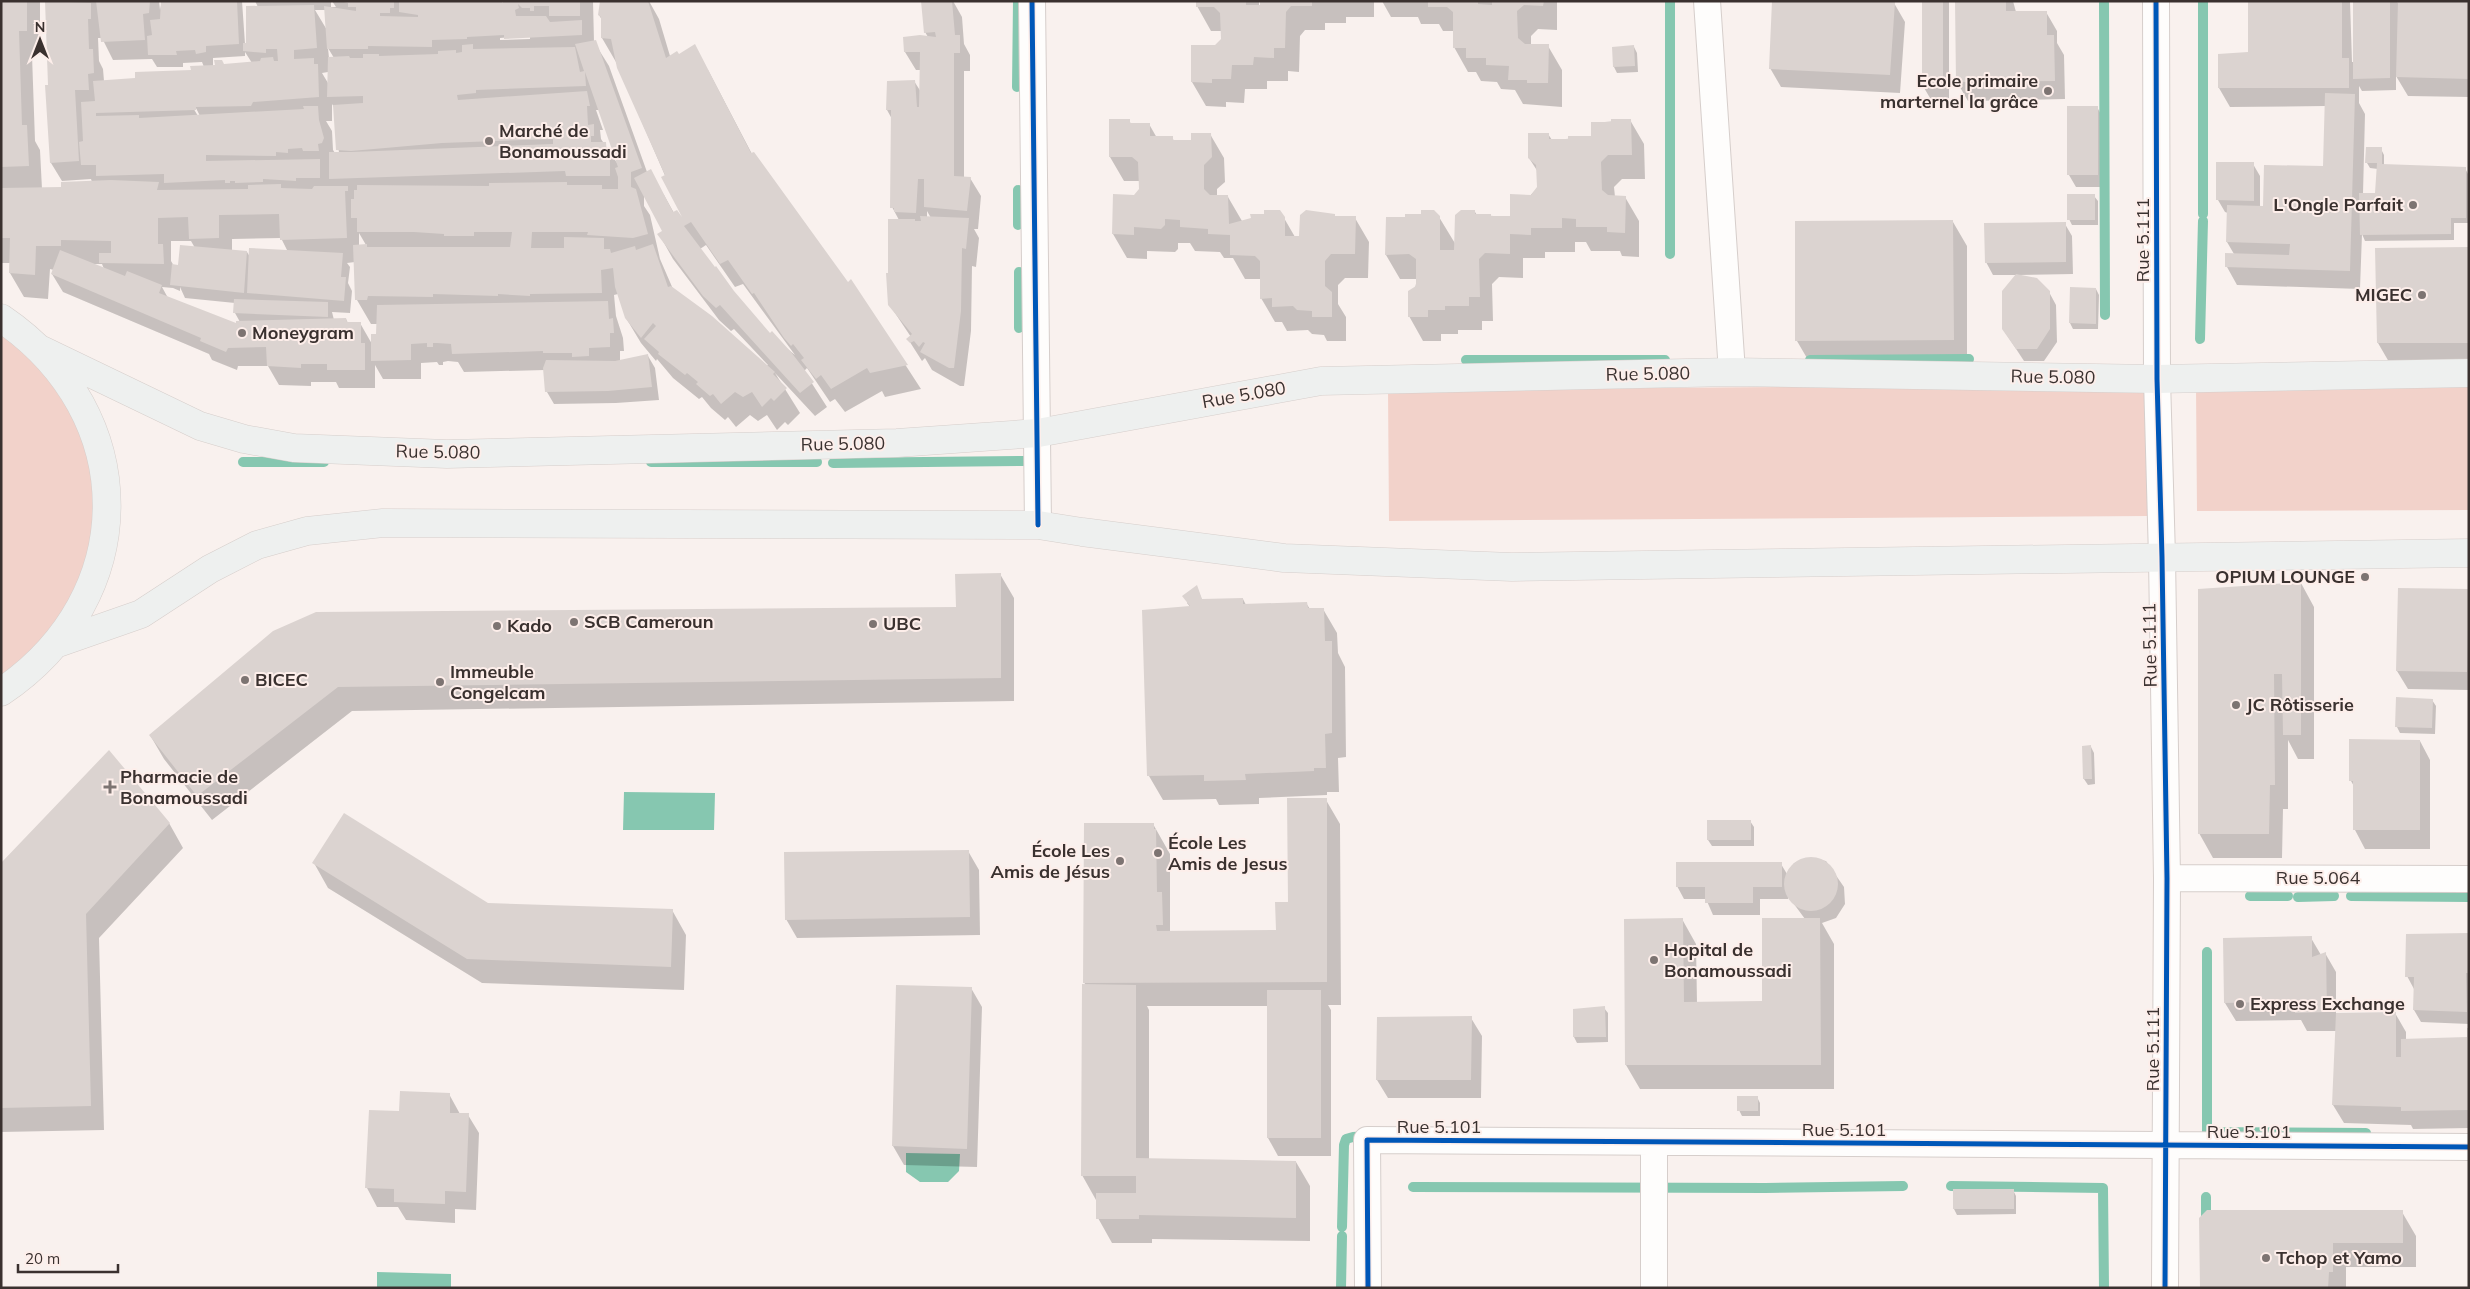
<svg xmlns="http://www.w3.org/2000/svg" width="2470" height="1289" font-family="Mulish,sans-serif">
<rect width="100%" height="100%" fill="#f9f1ee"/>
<path fill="#f2d2ca" d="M1 334 25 347 75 409 98 485 91 564 54 635 1 679Z
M2147 384 2148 516 1389 521 1388 390Z
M2469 386V510L2197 511 2196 387Z"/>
<path fill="#86c7b0" d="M624 792 715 793 714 830H623Z
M906 1153 960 1154 959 1171 948 1182H920L906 1172Z
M377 1272 451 1274V1288H377Z"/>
<path fill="#0003" fill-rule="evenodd" d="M1 1H40V55H32L35 141 40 150 42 189 62 188 92 182 91 179 62 181 51 163 46 1H159L160 10 162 1H242L245 44H247L258 7 255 1H331V7H336L332 1H500V6L505 1H593L594 42 609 66 647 172 664 195 674 213 685 222 616 62 602 38V20L599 15 602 1H649L659 19 670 56 708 70 752 154 847 283 851 281 921 389 885 397 882 391 845 412 835 399 830 402 807 368 804 371 827 407 815 416 775 373 800 413 788 425 785 422 777 430 767 415 758 421 750 415 736 427 728 417 725 420 711 408 702 397 699 399 673 378 657 359 656 361 641 343 626 318 618 294 614 295 616 316 623 338 624 351H620V361L648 356 655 368 659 400 616 403 554 404 547 392 545 370 464 372 458 362 448 361 443 362V365H439L437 362 421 363V379H383L375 365V388H339L336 382H311V386L279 385 268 366H238L237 370 212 360 209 354 63 292 52 274 54 270 50 269 48 299 24 297 10 273 11 263H1ZM315 10H325L327 30ZM530 36V39L500 40V38ZM98 38H102L113 60 152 59 157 67H183V63L202 62 204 67 192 71 136 79 104 81 103 69 99 61ZM328 48 334 58H329ZM245 52 252 63 213 66V58L245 56ZM328 72V83L322 73ZM194 104 200 116H198L192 106ZM332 104 335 109 339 153H335L333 150 332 131 326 121H332ZM596 110H600L617 163 601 139 600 130H603ZM644 195 663 231 659 234 673 259 719 320 731 331 734 329 768 365 766 366 673 289 660 259 650 215 644 206ZM359 233 366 245 359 246ZM281 238 288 252 250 257 247 252 232 251V239ZM171 241H191L195 248 177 266H174L171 261ZM706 245 735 287 743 284 795 355 770 335 733 292 700 249ZM355 262 357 300 371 324H378L377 335 372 344 360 323H348L346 319 334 320 332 312 350 313 352 291 348 283 350 267 347 263ZM92 264H102L104 269ZM162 287 173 288 180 291V287L185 298 235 303V313L240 322 237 325 168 298Z
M922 1H953L962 17 964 44 970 55V71H964V177L970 178 981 196 978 229H974L979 238 976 267 972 266 971 331 964 386H960L932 370 925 358 922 361 908 339 911 337 889 304V274L899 220 892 207V119L887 110 888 82 914 81 921 92V70H916L905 52 928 37 925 32ZM927 211 931 218H927Z
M1197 1H1259V6H1262V1H1374V17H1346V23H1325V30H1305L1300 36 1299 72 1288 71V81H1267V89H1245L1244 103 1226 102V107L1206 106 1192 82 1222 39V31H1211L1197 6Z
M1382 1H1557V30L1538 29 1531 36V46H1548L1562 70V107L1523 104 1515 90 1501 89 1497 82 1481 81 1476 72H1468L1454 47V31H1443L1439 24H1421L1418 17H1391Z
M1774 1 1894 3 1905 22 1900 93 1781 87 1770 68Z
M1923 1H1949V98H1930L1923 86Z
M1956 1H2013L2016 12H2046L2057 31V43L2064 55 2065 99 1968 101 1957 82Z
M2250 1H2350L2352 62H2355V1H2397L2399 5 2469 1V97L2408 96 2396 76V90L2362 91 2359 86V103L2365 114 2363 194H2376L2378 169 2370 168 2367 163 2381 149 2384 155V165L2465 168 2468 174V223H2454V240L2365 241 2362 234 2360 289 2237 285 2227 267 2234 254 2227 242 2228 213 2225 212 2218 200V164H2253L2260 176V207H2264L2324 168 2326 106 2230 107 2219 88V55L2249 53Z
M1634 47 1637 53 1638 72 1617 73 1614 67 1613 48Z
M2097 107 2104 120V187H2076L2069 175Z
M1129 120 1131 124H1149L1157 138 1172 137 1174 141H1192L1210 134 1224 158 1225 182 1217 189V197H1228L1242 221 1284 218 1295 237H1300L1335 218H1355L1369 242 1368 278H1345L1338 285V304L1346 317V341H1327L1324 335 1312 334 1308 330 1287 331 1282 322H1275L1261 298V279H1245L1233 258H1224L1220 252 1195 251 1190 243H1178V249L1175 252 1147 251V259L1127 258 1113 234 1134 196 1140 189V181H1124L1110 157V121Z
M1630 120 1644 144 1645 179H1622L1614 187 1615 197H1625L1639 221V257L1622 256 1620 251H1591L1586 242H1575V252H1545V258H1523V278L1499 277 1492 284 1493 321H1482V330H1458V334H1441V341H1423L1409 316 1417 279H1400L1386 255 1439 217 1456 245 1475 212 1477 215 1511 217 1538 187V172L1529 158 1548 134 1552 140 1592 137V123Z
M2094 196 2098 201V225H2072L2069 219Z
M1953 222 1967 246V364L1811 365 1797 341Z
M2065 224 2072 236 2073 274 2018 275 2049 292 2056 305 2057 342 2044 361H2024L2003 329 2017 275H1993L1986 262Z
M2469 249V361L2389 362 2378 343Z
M2071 288 2096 289 2099 295 2098 329H2073L2070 323Z
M1000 574 1014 598V701L352 711 212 820 164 759 150 735 274 632 958 608Z
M2301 583 2314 607V759H2298L2288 740V809H2283L2282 858H2213L2199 833Z
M1197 587 1202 600 1243 599 1246 605 1306 603 1310 609H1323L1337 633 1338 653 1345 667 1346 757 1338 758 1339 792H1327V795L1259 798V804L1219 805 1216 799 1163 800 1149 776 1191 608 1187 603Z
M2469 590V690L2408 689 2397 671Z
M2432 700 2436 706 2435 734 2400 733 2397 727Z
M2420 741 2430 760V849H2365L2355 830V788L2351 781Z
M2091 747 2094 753 2095 784 2088 785 2084 779Z
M1326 800 1340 824 1341 1005H1328L1331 1010V1156H1278L1268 1138V1006H1147L1149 1010V1160L1296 1162 1310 1186V1241L1152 1239V1243H1112L1098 1218 1096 1200 1082 1175 1086 986 1084 982 1153 824 1170 854V932L1277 931Z
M1750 821 1754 827V846H1712L1708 840Z
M169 823 183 848 99 938 104 1130 1 1132V865Z
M968 851 979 870 980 935 797 938 786 919Z
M1809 858 1826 861 1844 887 1845 904 1836 918 1822 923 1834 944V1089H1640L1626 1065 1625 920 1682 919 1696 944 1697 1003H1764L1805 919 1788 896V899H1760V915H1713L1706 899H1684L1677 886 1781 864 1787 874 1794 863Z
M314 863 488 904 672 910 686 935 684 990 482 983 328 888Z
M2469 934V1024L2421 1022 2414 1010V989L2407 976Z
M2311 938 2321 955 2325 953 2336 972V1014L2395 1013 2406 1032V1041L2468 1038 2469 1029V1128L2413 1129 2411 1125 2344 1123 2333 1105 2337 1031H2307L2301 1020 2236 1021 2225 1003Z
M897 987 971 988 982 1007 977 1167 904 1165 893 1146Z
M1604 1008 1608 1013V1042L1577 1043 1574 1037Z
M1471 1018 1482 1036 1481 1098H1388L1377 1080Z
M449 1094 460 1114 468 1115 479 1133 476 1210 455 1209V1223L406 1220 398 1207H377L367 1188 370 1111 400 1112Z
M1757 1097 1760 1103V1116H1742L1739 1110Z
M2013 1190 2016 1196V1214L1957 1215 1954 1209Z
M2402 1212 2416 1236V1267H2346V1288H2201Z"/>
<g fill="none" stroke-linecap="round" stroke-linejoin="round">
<path stroke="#86c7b0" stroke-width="10" d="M1670 1V254
M2203 1V214
M2104 3 2105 315
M1017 87 1018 1
M1018 190V225
M1019 272V328
M2200 339 2203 221
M1466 360H1665
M1810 360 1969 359
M243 462H324
M651 462H817
M833 463 1028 461
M2250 896H2288
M2351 896 2469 897
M2298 897 2334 896
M2207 952V1132L2366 1133
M1951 1186 2103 1188 2104 1288
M1413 1187 1765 1188 1903 1186
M2206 1197V1224
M1342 1227 1344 1145 1346 1139 1353 1137 1368 1136
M1341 1288 1342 1236"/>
</g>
<path fill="#dbd3d0" d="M1 1H27V31H19L22 125H27L29 166 1 167Z
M45 1 91 3V19H88L89 49H93L94 73 88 74 89 90H75L79 161 50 163 45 85H48Z
M96 1H150L149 13 143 14 145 40 101 42Z
M161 1H237L239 44 206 46V52L196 54 195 50 176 51 177 55H148L147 36 152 35 150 20 160 19Z
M340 1H394V8H390V13H380V16L418 17V15L399 12V1H502V3L504 1H580V16H549V6H534V11H530V8H522L518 4 519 8 515 10 516 16H546L550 22 582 20V35L504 39V35L467 37V39L432 40V47L368 46V49H327L324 6 356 11V7H348V3Z
M600 1H648L666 58 677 51 679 54 695 44 751 153 754 152 848 282 851 279 908 365 870 373 867 368 831 389 821 375 816 379 801 360 804 358 793 344 791 346 784 338 754 293 752 294 728 260 720 264 691 222 684 226 715 267 716 266 734 291 770 333 772 331 791 352 814 382 800 393 720 305 716 308 703 296 657 234 662 231 634 178 651 169 673 212 677 210 682 217 661 177 665 175 617 68 611 39 601 38V17L598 15Z
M921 1H952L955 35H960V53H954V176L971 177 967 211 924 207V179H918L916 213 894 212V208H890L891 110H886L887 81 915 80 917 107H919L920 52H904L903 37 920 35 936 37 935 32 924 33Z
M1196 1H1246V5H1260V1H1312V6H1291L1286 12 1285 48H1274V58L1254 57 1253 65H1232L1231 79H1212V83L1191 82V45H1215L1221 39 1220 13 1214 7H1196Z
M1428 1H1478V4L1492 5V1H1544L1543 6 1524 5 1517 11 1518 38 1525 44H1549L1548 83H1527V80H1508L1509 66 1486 65V58H1466V48H1453V12L1447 7H1428Z
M1772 1 1895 2 1890 75 1769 69Z
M1922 1H1943V86H1922Z
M1955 1H2006V11H2047V35H2054L2055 81 1956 82Z
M2248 1H2342V58H2349V88H2218V54L2248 52Z
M2353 1H2390V78L2353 79Z
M2398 1H2469V79L2396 77Z
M314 5 317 48 294 50V59L314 58V64H318L319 97 253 102 251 106 196 107V110L96 113V116L139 115V118L304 109 303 106H318L319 120 324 138 322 143 318 144 319 151H303L302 148 288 149V153L276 152V156L206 155V161L320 159V178H296V181L263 179V182L235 183V181H230V183H225V180L164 183V174L96 176V165H81L79 142 83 141 81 102 95 101 93 81 135 78V72L191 70 190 66 215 65 214 60H222L224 64 260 61 261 58 273 57 274 61H278L277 49H266V53L243 51V43H246V6Z
M596 40 642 168 631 172V187L636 189 648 234 633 238 587 235 588 232H532L531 248H564V237L604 238V249H610L611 253 635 246 636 250 653 244 668 287 671 286 712 316 775 372 773 374 787 388 774 401 771 398 762 407 752 392 743 397 735 392 721 404 713 394 710 396 696 384 698 382 687 373 685 375 658 354 659 352 644 339 656 326 653 323 641 338 625 318 615 287 613 268 601 270 602 293 530 294V296L498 294V296L433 294V297L368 296 367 300H355L353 245 367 244V247H510L512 232H474V236H444V234L414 232H357V218H351V199H354V190H357V185L489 186V183L567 182V185H602V189H618V177L615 168 618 167 585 72 586 86 476 90V93L457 95 458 100 587 91 590 106H587L588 125 594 124V136H591V142H606L607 157H610V176H566L565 171 329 179V152H351L553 144V139L442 143 351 151 336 150 333 105 363 103V96L327 97 328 57 349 56 350 58H363V54H379V56L438 54V51L456 50V53L462 52V45L473 44V49L575 47 580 72 584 71 575 44Z
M1634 45 1635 66 1613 67 1612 47Z
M2325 93 2355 94 2350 271 2225 267V253L2289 255 2290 244 2226 242 2227 205 2263 206 2264 165 2323 166Z
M2067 106H2098V175H2067Z
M1109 119H1130V123H1150V136H1173V140H1191V133H1211L1212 157 1204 165V189L1210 195H1228L1229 224 1251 218 1250 214H1264V210H1280L1285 217V236H1299L1300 215 1306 210 1335 214V216H1356L1355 254H1331L1325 261V286L1332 292V317H1312V311L1297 310 1293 306 1272 307V298L1260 299V261L1255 256 1230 255V235L1208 234V229L1180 227V220L1165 219V225L1161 229 1134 227V235L1112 234 1113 194 1134 195 1139 189 1138 162 1132 157H1109Z
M1611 119H1631L1632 155H1608L1601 162 1602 190 1608 195 1626 196 1625 233 1607 232V227H1576V219L1562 218V228H1531V235L1510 234V254L1485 253 1479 259 1480 297H1469V306H1445V310H1428V317H1408V291L1416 286V259L1409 254 1385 255 1386 217H1405V214H1421V210H1434L1440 216V250H1454L1455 215 1461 210H1475V214H1491V216H1510V194L1531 195 1537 187 1536 165 1528 158V133H1549V139H1568V136H1591V122H1611Z
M2366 147H2382V164L2466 167V218H2451V234L2360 235 2359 193H2375L2377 163H2365Z
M2216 162H2254V201L2216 200Z
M111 180 159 182 157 190 248 189V185L281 184V188L312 189 314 186H348V191H345L347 238 280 240 279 214 219 215V238L189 239 188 217 158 218V244H163L164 264 99 263V253H111V241L61 240V246H36L35 275 9 273 10 238H1V188L61 187V182Z
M2067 194H2095V220H2067Z
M920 216 969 218 966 249 962 248 961 311 954 368H949L920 352 925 343 923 342 919 347 914 341 910 343 906 339 912 334 888 305 886 273H888V219H915V221H921Z
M1953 220 1954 340 1795 341V221Z
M2066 222V262L1985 263 1984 223Z
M180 245 247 251 244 293 170 285 172 264 178 265Z
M2469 247V343H2377L2375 248Z
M249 248 343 253 341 277H346L344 301 247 293Z
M60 250 125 276 127 271 162 285 159 293 236 323V321L346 318 347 322H361V343H365V370H327V364H301V368L267 366 266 347 228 348 226 352 200 341 201 338 51 274Z
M2016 274 2037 278 2050 291V329L2037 349H2016L2002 329V291Z
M2070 287 2096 288V324L2069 323Z
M234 299 328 302V317L233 313Z
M608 301 609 319 613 318 614 333H610V347L589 348V356L572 357V353H543V351L452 354 451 344 437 343H433V347H427V343L411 344V360L371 361V334H376L377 305Z
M648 354 652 387 608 391 545 392 543 368 546 360 615 361Z
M1001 573V678L338 687 197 796 149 735 273 631 316 612 956 607 955 574Z
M2301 582V735H2283L2282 674H2274L2275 785H2270L2269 834H2198V589Z
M1197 585 1202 599 1243 598V604L1307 602 1308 608H1324L1325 641H1332V733L1325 734 1326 768H1314V771L1245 774 1246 780 1204 781V775L1147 776 1142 610 1190 606 1182 596Z
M2398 588 2469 589 2467 672 2396 671Z
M2396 697 2433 699 2432 728 2395 727Z
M2349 739 2420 740V830H2353V781H2349Z
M2091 745 2092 779H2083L2082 746Z
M109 750 170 823 86 914 91 1106 1 1108V863Z
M1287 798H1327V982L1083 983 1084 823H1154V829H1156L1157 892H1162L1163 925H1156L1157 931 1276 930 1275 902H1288Z
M344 813 488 903 673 909 671 967 467 959 312 863Z
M1707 820H1751V840H1707Z
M969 850 970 917 785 920 784 852Z
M1784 884a27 27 0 1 1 54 0a27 27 0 1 1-54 0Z
M1676 862H1782V887H1753V903H1705V887H1676Z
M1683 918 1684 1002 1762 1001V918H1820L1821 1065H1625L1624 919Z
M2469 933V973H2466L2467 1012 2413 1010 2414 977H2405L2406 934Z
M2312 936V957L2326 952 2327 1012 2295 1013V1005H2307V1001L2224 1003 2223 938Z
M1082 984 1136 985V1158L1296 1161V1218L1139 1215V1219H1096V1193H1136V1176H1081Z
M896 985 972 987 967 1149 892 1146Z
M1267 990H1321V1138H1267Z
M1605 1006 1606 1037H1573V1009Z
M2396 1012V1057H2401V1039L2467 1037V1028H2469V1110L2401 1111V1107L2332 1105 2336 1013Z
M1472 1016 1471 1080H1376L1377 1017Z
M400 1091 450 1093V1113H469L466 1192 445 1191V1204L394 1202V1189L365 1188 369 1110 399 1111Z
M1737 1096H1758V1111H1737Z
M1953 1189H2014V1209H1953Z
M2207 1210H2403V1243H2333V1272H2329L2328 1288H2200L2199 1218Z"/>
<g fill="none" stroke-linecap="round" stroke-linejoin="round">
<g stroke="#d6cecb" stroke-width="28">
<path id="street" d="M1032 1 1038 525
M1707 1 1732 372
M2156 1 2157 379 2162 557 2167 878 2165 1288
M2167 878 2469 879
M1368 1288 1367 1140 2469 1147
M1654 1288V1142"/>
</g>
<g stroke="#d6cecb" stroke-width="29">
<path id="secondary" d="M1 318C142 414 142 597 1 692
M42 350 200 426 244 439 294 448 447 454 897 443 1038 433 1321 381 1732 372 2157 379 2469 373
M58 643 141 614 210 569 257 545 307 531 383 523 1038 525 1082 532 1284 558 1512 567 2469 553"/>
</g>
<use href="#street" stroke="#fefdfc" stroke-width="26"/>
<use href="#secondary" stroke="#eef0ef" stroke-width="28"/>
<g stroke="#fdeeea" stroke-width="8">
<path id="cycleway" d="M1032 1 1038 525
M2156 1 2157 379 2162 557 2167 878 2165 1288
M1368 1288 1367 1140 2469 1147"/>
</g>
<use href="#cycleway" stroke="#0057b8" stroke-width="5"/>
</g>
<g fill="#7d7472" stroke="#fdeeea" stroke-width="2">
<circle cx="2048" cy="91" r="5"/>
<circle cx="489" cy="141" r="5"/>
<circle cx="2413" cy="205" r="5"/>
<circle cx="2422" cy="295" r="5"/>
<circle cx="242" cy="333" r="5"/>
<circle cx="2365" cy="577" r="5"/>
<circle cx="574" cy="622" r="5"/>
<circle cx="873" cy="624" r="5"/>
<circle cx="497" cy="626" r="5"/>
<circle cx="245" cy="680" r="5"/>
<circle cx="440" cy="682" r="5"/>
<circle cx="2236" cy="705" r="5"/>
<path d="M107.5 779.5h5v5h5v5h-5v5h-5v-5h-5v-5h5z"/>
<circle cx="1158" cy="853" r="5"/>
<circle cx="1120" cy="861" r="5"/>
<circle cx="1654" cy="960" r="5"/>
<circle cx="2240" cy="1004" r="5"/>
<circle cx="2266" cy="1258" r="5"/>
</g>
<g text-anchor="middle" stroke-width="4" stroke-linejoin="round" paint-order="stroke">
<g font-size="18" font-weight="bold" fill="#3a312f" stroke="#fdeeea" text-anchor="start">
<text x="2038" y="87" text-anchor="end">Ecole primaire<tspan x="2038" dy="21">marternel la grâce</tspan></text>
<text x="499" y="137">Marché de<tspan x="499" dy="21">Bonamoussadi</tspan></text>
<text x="2403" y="211" text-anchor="end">L'Ongle Parfait</text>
<text x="2412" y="301" text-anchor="end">MIGEC</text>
<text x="252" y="339">Moneygram</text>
<text x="2355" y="583" text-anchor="end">OPIUM LOUNGE</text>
<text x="584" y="628">SCB Cameroun</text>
<text x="883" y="630">UBC</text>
<text x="507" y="632">Kado</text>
<text x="450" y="678">Immeuble<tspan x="450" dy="21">Congelcam</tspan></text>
<text x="255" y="686">BICEC</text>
<text x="2246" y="711">JC Rôtisserie</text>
<text x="120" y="783">Pharmacie de<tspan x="120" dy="21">Bonamoussadi</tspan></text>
<text x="1168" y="849">École Les<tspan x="1168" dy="21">Amis de Jesus</tspan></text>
<text x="1110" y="857" text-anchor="end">École Les<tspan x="1110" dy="21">Amis de Jésus</tspan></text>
<text x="1664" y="956">Hopital de<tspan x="1664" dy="21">Bonamoussadi</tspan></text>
<text x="2250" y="1010">Express Exchange</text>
<text x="2276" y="1264">Tchop et Yamo</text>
</g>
<g font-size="18" fill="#3a312f" stroke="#fdeeea">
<text transform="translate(2143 240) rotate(-90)" y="6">Rue 5.111</text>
<text transform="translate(1648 374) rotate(-1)" y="6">Rue 5.080</text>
<text transform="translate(2053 377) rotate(1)" y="6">Rue 5.080</text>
<text transform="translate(1244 395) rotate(-10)" y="6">Rue 5.080</text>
<text transform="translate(843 444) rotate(-1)" y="6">Rue 5.080</text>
<text transform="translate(438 452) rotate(1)" y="6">Rue 5.080</text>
<text transform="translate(2150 645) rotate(-91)" y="6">Rue 5.111</text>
<text x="2318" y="884">Rue 5.064</text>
<text transform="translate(2153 1049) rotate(-90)" y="6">Rue 5.111</text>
<text x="1439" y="1133">Rue 5.101</text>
<text x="1844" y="1136">Rue 5.101</text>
<text x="2249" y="1138">Rue 5.101</text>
</g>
</g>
<rect width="2470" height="1289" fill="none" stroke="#3a312f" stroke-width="5"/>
<g transform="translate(40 40)" stroke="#fdeeea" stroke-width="4" paint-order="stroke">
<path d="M0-4L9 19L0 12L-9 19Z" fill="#3a312f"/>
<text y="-8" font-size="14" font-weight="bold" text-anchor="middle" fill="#3a312f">N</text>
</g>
<path d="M18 1264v8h100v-8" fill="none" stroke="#3a312f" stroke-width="2.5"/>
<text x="25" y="1264" font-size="15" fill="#3a312f" stroke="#fdeeea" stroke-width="4" paint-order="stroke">20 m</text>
</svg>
